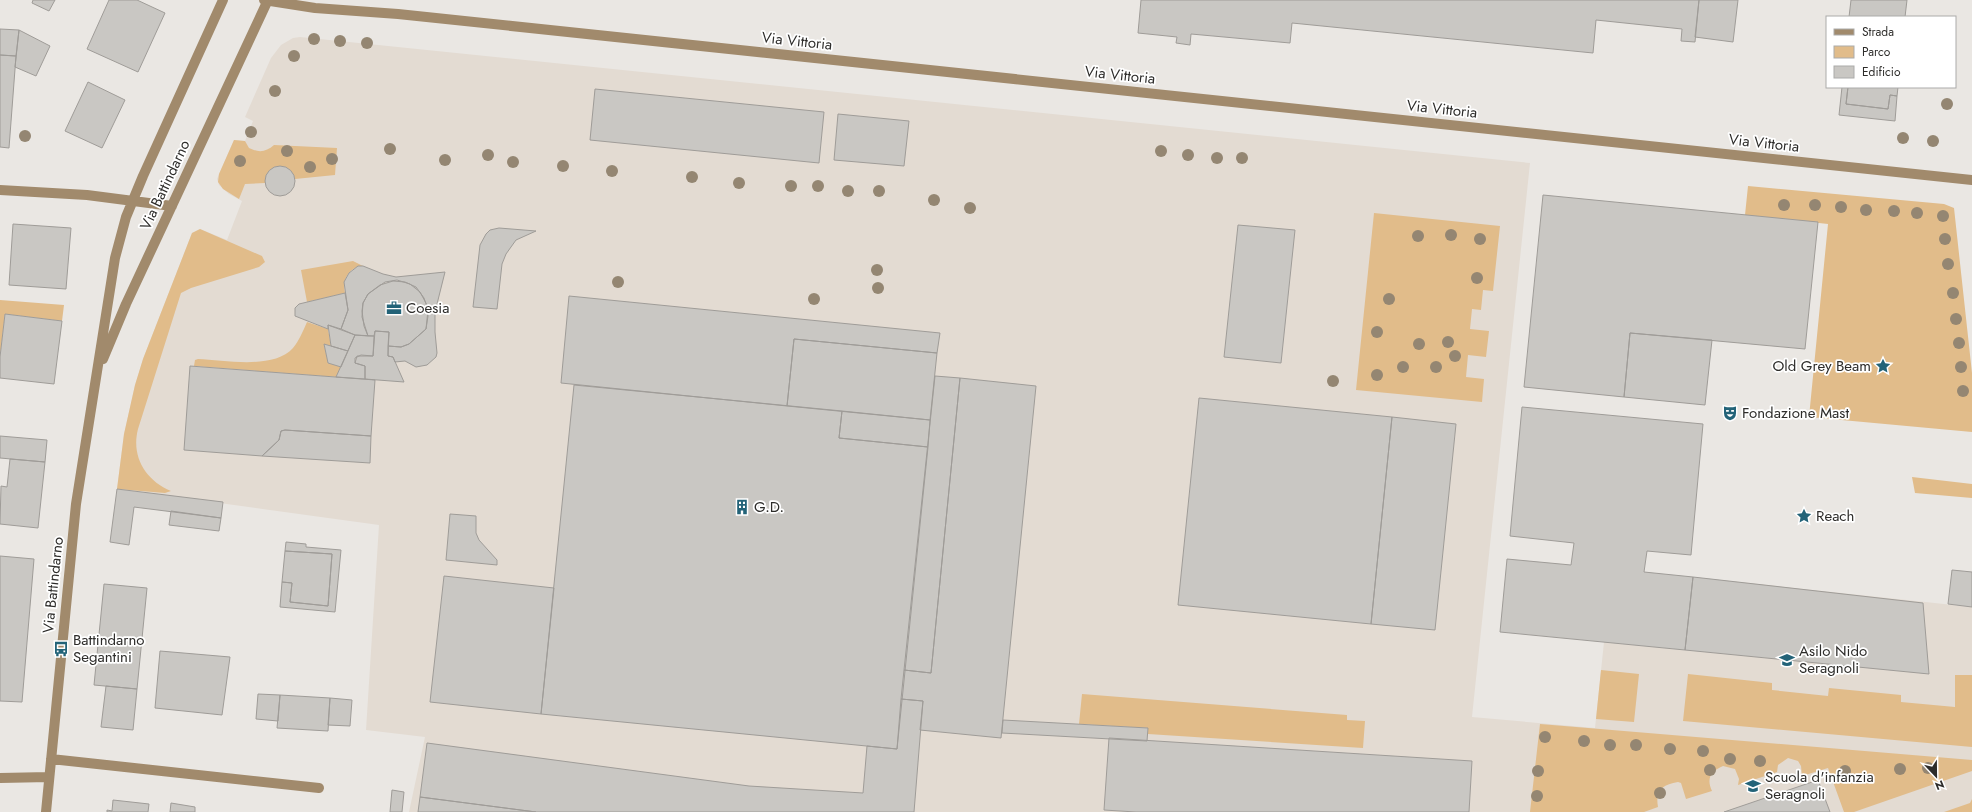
<svg xmlns="http://www.w3.org/2000/svg" width="1972" height="812" font-family="Jost,sans-serif">
<rect width="100%" height="100%" fill="#eae7e3"/>
<path fill="#e3dbd2" d="M300 37 1530 163 1472 717 1595 728 1604 642 1685 650 1693 577 1972 607V812H409L425 737 366 730 379 525 117 489 124 434 135 385 143 359 192 233 200 229 227 240 242 201 229 194 219 185 217 179 219 174 234 140 245 141 253 121 245 117 271 58 281 45 293 38Z"/>
<path fill="#e1bc8a" d="M234 140 245 141 249 148C259 153 266 152 274 145L337 148 335 175 295 179 290 170C278 163 267 169 265 183L245 184 239 199 223 189 218 182 219 174Z
M1748 186 1944 204 1954 208 1972 373V432L1809 417 1828 224 1745 215Z
M1374 213 1500 226 1493 291 1483 290 1481 310 1472 309 1470 329 1489 331 1486 357 1468 355 1466 377 1484 379 1482 402 1356 390Z
M200 229 262 256 265 262 259 267 191 288 181 293 138 429C131 456 145 480 171 491L165 493 117 489 124 434 135 385 143 359 192 233Z
M353 261 363 266C349 267 342 279 345 293L307 302 301 270Z
M0 300 64 305 62 321 5 314 0 357Z
M307 322 328 329 331 346 324 344 328 363 341 367 336 377 194 366 195 360 198 359C225 360 273 370 293 348 299 341 303 331 307 322Z
M1912 477 1972 484V498L1915 493Z
M1601 670 1639 674 1634 722 1596 719Z
M1688 674 1772 683V690L1828 696 1829 688 1901 695V702L1955 707V675H1972V747L1683 721Z
M1082 694 1347 715V720L1365 721 1363 748 1148 734V728L1079 724Z
M1540 724 1972 760V771L1854 812H1844L1828 768 1802 776 1801 766 1798 761 1788 758 1778 765 1777 772 1738 785 1739 779 1735 769 1723 766C1711 771 1706 778 1712 791L1686 799 1681 783 1678 782C1662 785 1655 790 1658 807L1644 812H1530Z
M1972 799V812H1944L1970 803Z"/>
<path fill="#c9c7c3" stroke="#9f9c98" d="M33 0H55L49 11 32 3Z
M109 0H137L165 13 138 72 87 49Z
M1141 0H1699L1695 42 1681 41 1682 29 1596 20 1593 53 1292 23 1290 43 1191 34 1190 45 1176 43 1177 37 1138 33Z
M1699 0H1738L1733 42 1695 37Z
M1851 0H1907L1905 17H1849Z
M0 29 19 30 16 56 0 55Z
M19 30 50 46 36 76 15 67Z
M0 55 16 56 9 148 0 147Z
M88 82 125 100 102 148 65 131Z
M1842 87H1848L1846 104 1888 109 1890 95 1897 96 1895 121 1839 115Z
M1848 87H1898L1897 96 1890 95 1888 109 1846 104Z
M595 89 824 112 819 163 590 140Z
M838 114 909 121 904 166 834 160Z
M265 181a15 15 0 1 1 30 0a15 15 0 1 1-30 0Z
M1543 195 1818 222 1805 349 1630 333 1624 397 1524 387Z
M13 224 71 228 66 289 9 285Z
M1238 225 1295 230 1281 363 1224 357Z
M499 228 536 231 516 240 506 254 502 264 497 309 473 307 480 245 486 234 490 230Z
M358 266H363L383 274 396 277 445 272 435 312V332L437 353 436 357 427 365 416 367 405 361 395 362 393 357 388 356V346L401 347 409 344 426 329 428 316 427 305 420 292 410 284 397 280 385 282 368 294 363 303 362 311 364 326 368 336 355 335 341 329 348 310 344 282 349 273Z
M393 281 405 282 416 287 424 298 428 310 426 329 409 344 401 347 388 346 389 332 375 331 374 336H368L362 317 363 303 368 294 380 285Z
M345 293 348 310 341 329 328 325V329L295 316V308L299 304Z
M569 296 940 333 937 353 794 339 787 406 561 383Z
M5 314 62 321 54 384 0 378V357Z
M328 325 355 335 348 351 331 346Z
M375 331 389 332 388 356 393 357 404 382 365 379V366L355 363 357 356H373Z
M1630 333 1712 340 1705 405 1624 397Z
M355 335 374 336 373 356 361 355 355 358V363L365 366V379L336 377Z
M794 339 937 353 930 420 787 406Z
M324 344 348 351 341 367 328 363Z
M190 366 375 380 371 436 285 430 281 431 279 440 262 456 184 450Z
M935 376 960 378 931 673 904 670Z
M960 378 1036 386 1001 738 920 730 923 701 901 699 904 670 931 673Z
M574 385 842 411 839 438 928 447 897 749 541 714Z
M1199 398 1392 417 1371 624 1178 605Z
M1522 407 1703 424 1691 555 1647 551 1644 572 1693 577 1685 650 1500 632 1507 559 1571 565 1574 543 1510 536Z
M842 411 930 420 928 447 839 438Z
M1392 417 1456 424 1435 630 1371 624Z
M285 430 371 436 370 463 262 456 279 440 281 431Z
M0 436 47 440 45 462 0 458Z
M10 459 45 462 38 528 0 524 1 486 7 487Z
M117 489 223 502 221 518 134 507 129 545 110 542Z
M171 511 221 518 219 531 169 525Z
M450 514 476 516V533L479 540 497 560V565L446 560Z
M286 542 306 544V547L341 550 335 612 280 607 282 582 292 583 290 602 328 606 332 554 285 551Z
M285 551 332 554 328 606 290 602 292 583 282 582Z
M0 556 34 559 22 702 0 701Z
M1952 570 1972 572V607L1948 604Z
M444 576 554 588 541 714 430 702Z
M1693 577 1923 603 1929 674 1685 650Z
M104 584 147 588 137 689 94 685Z
M160 651 230 657 222 715 155 708Z
M106 686 137 689 133 730 101 727Z
M258 694 280 695 278 721 256 719Z
M280 695 330 698 328 731 277 728Z
M330 698 352 700 350 726 328 725Z
M901 699 923 701 914 812H536L420 797 427 743 749 786 863 793 867 746 897 749Z
M1003 720 1148 728 1147 741 1002 733Z
M1109 738 1472 761 1469 812H1136L1104 810Z
M1818 780 1830 812H1724Z
M392 790 404 792 402 812H390Z
M420 797 536 812H418Z
M113 800 149 804 148 812H107V810L112 811Z
M171 803 195 807V812H170Z"/>
<g fill="none" stroke-linecap="round" stroke-linejoin="round">
<path stroke="#a18a6c" stroke-width="10" d="M264 0 315 8 398 14 1972 180
M0 190 87 195 172 206
M103 359 126 304 268 0
M51 759 319 788
M0 778 49 777
M46 812 76 504 115 258 126 217 143 176 223 0"/>
</g>
<g fill="#948672">
<circle cx="314" cy="39" r="6"/>
<circle cx="340" cy="41" r="6"/>
<circle cx="367" cy="43" r="6"/>
<circle cx="294" cy="56" r="6"/>
<circle cx="275" cy="91" r="6"/>
<circle cx="1947" cy="104" r="6"/>
<circle cx="251" cy="132" r="6"/>
<circle cx="25" cy="136" r="6"/>
<circle cx="1903" cy="138" r="6"/>
<circle cx="1933" cy="141" r="6"/>
<circle cx="390" cy="149" r="6"/>
<circle cx="287" cy="151" r="6"/>
<circle cx="1161" cy="151" r="6"/>
<circle cx="488" cy="155" r="6"/>
<circle cx="1188" cy="155" r="6"/>
<circle cx="1217" cy="158" r="6"/>
<circle cx="1242" cy="158" r="6"/>
<circle cx="332" cy="159" r="6"/>
<circle cx="445" cy="160" r="6"/>
<circle cx="240" cy="161" r="6"/>
<circle cx="513" cy="162" r="6"/>
<circle cx="563" cy="166" r="6"/>
<circle cx="310" cy="167" r="6"/>
<circle cx="612" cy="171" r="6"/>
<circle cx="692" cy="177" r="6"/>
<circle cx="739" cy="183" r="6"/>
<circle cx="791" cy="186" r="6"/>
<circle cx="818" cy="186" r="6"/>
<circle cx="848" cy="191" r="6"/>
<circle cx="879" cy="191" r="6"/>
<circle cx="934" cy="200" r="6"/>
<circle cx="1784" cy="205" r="6"/>
<circle cx="1815" cy="205" r="6"/>
<circle cx="1841" cy="207" r="6"/>
<circle cx="970" cy="208" r="6"/>
<circle cx="1866" cy="210" r="6"/>
<circle cx="1894" cy="211" r="6"/>
<circle cx="1917" cy="213" r="6"/>
<circle cx="1943" cy="216" r="6"/>
<circle cx="1451" cy="235" r="6"/>
<circle cx="1418" cy="236" r="6"/>
<circle cx="1480" cy="239" r="6"/>
<circle cx="1945" cy="239" r="6"/>
<circle cx="1948" cy="264" r="6"/>
<circle cx="877" cy="270" r="6"/>
<circle cx="1477" cy="278" r="6"/>
<circle cx="618" cy="282" r="6"/>
<circle cx="878" cy="288" r="6"/>
<circle cx="1953" cy="293" r="6"/>
<circle cx="814" cy="299" r="6"/>
<circle cx="1389" cy="299" r="6"/>
<circle cx="1956" cy="319" r="6"/>
<circle cx="1377" cy="332" r="6"/>
<circle cx="1448" cy="342" r="6"/>
<circle cx="1959" cy="343" r="6"/>
<circle cx="1419" cy="344" r="6"/>
<circle cx="1455" cy="356" r="6"/>
<circle cx="1403" cy="367" r="6"/>
<circle cx="1436" cy="367" r="6"/>
<circle cx="1961" cy="367" r="6"/>
<circle cx="1377" cy="375" r="6"/>
<circle cx="1333" cy="381" r="6"/>
<circle cx="1963" cy="391" r="6"/>
<circle cx="1545" cy="737" r="6"/>
<circle cx="1584" cy="741" r="6"/>
<circle cx="1610" cy="745" r="6"/>
<circle cx="1636" cy="745" r="6"/>
<circle cx="1670" cy="749" r="6"/>
<circle cx="1703" cy="751" r="6"/>
<circle cx="1730" cy="759" r="6"/>
<circle cx="1760" cy="761" r="6"/>
<circle cx="1928" cy="768" r="6"/>
<circle cx="1900" cy="769" r="6"/>
<circle cx="1710" cy="770" r="6"/>
<circle cx="1538" cy="771" r="6"/>
<circle cx="1845" cy="771" r="6"/>
<circle cx="1660" cy="793" r="6"/>
<circle cx="1537" cy="796" r="6"/>
</g>
<defs>
<g id="office-bare" transform="scale(1.2)"><path d="M-6-3h4V-5.5h4V-3h4V5H-6ZM-1-4.5V-3h2v-1.5ZM-6 0V1H6V0Z" fill="#236378" stroke="#fff" stroke-width="2.5" paint-order="stroke"/></g>
<g id="sight-bare" transform="scale(1.2)"><path d="M0-6L1.8-2.2L6-1.7L2.9 1.2L3.7 5.4L0 3.3L-3.7 5.4L-2.9 1.2L-6-1.7L-1.8-2.2Z" fill="#236378" stroke="#fff" stroke-width="2.5" paint-order="stroke"/></g>
<g id="theatre-bare" transform="scale(1.2)"><path d="M-5-5.5Q0-4 5-5.5V0Q5 5 0 6Q-5 5-5 0ZM-3.3-2.5H-1v1.5H-3.3ZM1-2.5H3.3v1.5H1ZM-2.8 1Q0 5.5 2.8 1Z" fill="#236378" stroke="#fff" stroke-width="2.5" paint-order="stroke"/></g>
<g id="building-bare" transform="scale(1.2)"><path d="M-4-6H4V6H1V3H-1V6H-4ZM-2.5-4.3h1.7v1.8h-1.7ZM.8-4.3h1.7v1.8H.8ZM-2.5-1h1.7V.8h-1.7ZM.8-1h1.7V.8H.8Z" fill="#236378" stroke="#fff" stroke-width="2.5" paint-order="stroke"/></g>
<g id="bus-bare" transform="scale(1.2)"><path d="M-5-6H5V4H4V6H2V4H-2V6H-4V4H-5ZM-3.5-4V0h7V-4ZM-3.5 1.2v1.5H-2V1.2ZM2 1.2v1.5H3.5V1.2Z" fill="#236378" stroke="#fff" stroke-width="2.5" paint-order="stroke"/></g>
<g id="school-bare" transform="scale(1.2)"><path d="M0-5L7-2L0 1L-7-2ZM-4 1L0 2.5L4 1V4Q0 6-4 4Z" fill="#236378" stroke="#fff" stroke-width="2.5" paint-order="stroke"/></g>
</defs>
<g fill-rule="evenodd">
<use href="#office-bare" x="394" y="308"/>
<use href="#sight-bare" x="1883" y="366"/>
<use href="#theatre-bare" x="1730" y="413"/>
<use href="#building-bare" x="742" y="507"/>
<use href="#sight-bare" x="1804" y="516"/>
<use href="#bus-bare" x="61" y="649"/>
<use href="#school-bare" x="1787" y="660"/>
<use href="#school-bare" x="1753" y="786"/>
</g>
<g text-anchor="middle" stroke-width="3.5" stroke-linejoin="round" paint-order="stroke">
<g font-size="15" fill="#2d2c2a" stroke="#fff">
<text transform="translate(797 41) rotate(6)" y="5">Via Vittoria</text>
<text transform="translate(1120 75) rotate(6)" y="5">Via Vittoria</text>
<text transform="translate(1442 109) rotate(6)" y="5">Via Vittoria</text>
<text transform="translate(1764 143) rotate(6)" y="5">Via Vittoria</text>
<text transform="translate(165 185) rotate(-65)" y="5">Via Battindarno</text>
<text transform="translate(53 585) rotate(-84)" y="5">Via Battindarno</text>
</g>
<g font-size="15" fill="#2d2c2a" stroke="#fff" text-anchor="start">
<text x="406" y="313">Coesia</text>
<text x="1871" y="371" text-anchor="end">Old Grey Beam</text>
<text x="1742" y="418">Fondazione Mast</text>
<text x="754" y="512">G.D.</text>
<text x="1816" y="521">Reach</text>
<text x="73" y="645">Battindarno<tspan x="73" dy="17">Segantini</tspan></text>
<text x="1799" y="656">Asilo Nido<tspan x="1799" dy="17">Seragnoli</tspan></text>
<text x="1765" y="782">Scuola d'infanzia<tspan x="1765" dy="17">Seragnoli</tspan></text>
</g>
</g>
<rect x="1826" y="16" width="130" height="72" fill="#ffffff" stroke="#ababaa"/>
<rect x="1834" y="29" width="20" height="6" fill="#a18a6c" stroke="#ababaa"/>
<text x="1862" y="36" font-size="12" fill="#2d2c2a">Strada</text>
<rect x="1834" y="46" width="20" height="12" fill="#e1bc8a" stroke="#ababaa"/>
<text x="1862" y="56" font-size="12" fill="#2d2c2a">Parco</text>
<rect x="1834" y="66" width="20" height="12" fill="#c9c7c3" stroke="#ababaa"/>
<text x="1862" y="76" font-size="12" fill="#2d2c2a">Edificio</text>
<g transform="translate(1936 776) rotate(158)" stroke="#ffffff" stroke-width="3" paint-order="stroke">
<path d="M0-3L7 15L0 10L-7 15Z" fill="#2d2c2a"/>
<text y="-6" font-size="11" font-weight="bold" text-anchor="middle" fill="#2d2c2a">N</text>
</g>
</svg>
